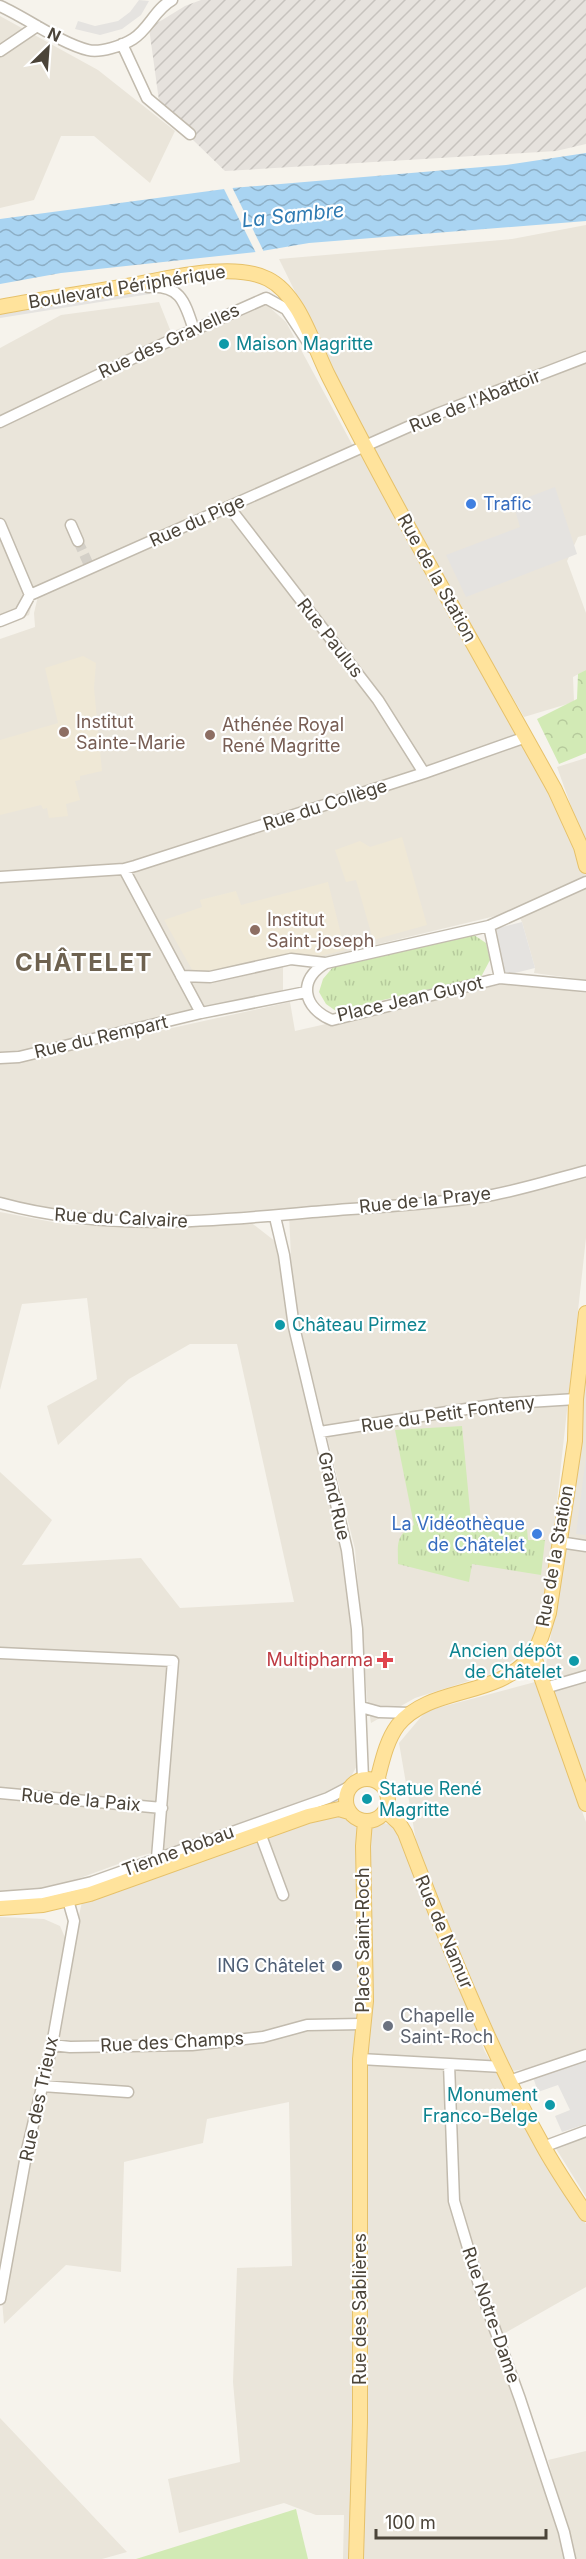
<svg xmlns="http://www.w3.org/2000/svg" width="586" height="2559" font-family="Inter,sans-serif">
<defs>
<pattern id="industrial-furrows" width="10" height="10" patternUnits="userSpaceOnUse" patternTransform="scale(1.5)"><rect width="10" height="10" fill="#e6e2dd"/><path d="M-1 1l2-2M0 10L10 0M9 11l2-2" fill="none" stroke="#c7c3be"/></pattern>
<pattern id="forest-crowns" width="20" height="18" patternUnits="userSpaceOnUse" patternTransform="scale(1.5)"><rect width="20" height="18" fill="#d2eab5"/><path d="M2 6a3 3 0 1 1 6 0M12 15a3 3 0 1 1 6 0" fill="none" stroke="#b6ca9c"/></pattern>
<pattern id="park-tufts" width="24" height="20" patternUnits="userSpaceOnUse" patternTransform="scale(1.5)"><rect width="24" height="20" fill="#d2eab5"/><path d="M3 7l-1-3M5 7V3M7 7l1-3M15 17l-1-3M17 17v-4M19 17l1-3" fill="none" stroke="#b6ca9c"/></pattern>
<pattern id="water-waves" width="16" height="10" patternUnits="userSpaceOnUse" patternTransform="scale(1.5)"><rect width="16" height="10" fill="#a9d4f2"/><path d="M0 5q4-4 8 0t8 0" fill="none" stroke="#8caec5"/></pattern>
</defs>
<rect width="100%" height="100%" fill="#f6f3ec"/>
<path fill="#eae5da" d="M0 16 98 70 175 131 150 183 94 136H61L34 200 0 208Z
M586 225V535L578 537 567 561 586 613V670L573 677 574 702 524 717 426 549 367 438 279 259 512 239Z
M258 297 286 322 354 448 36 588 29 615 0 626V348L61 315 159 302 171 332Z
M362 451 482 663 518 738 428 773 233 507Z
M234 510 424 770 141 861 99 868 0 875V639L35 627 34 613 39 592 157 539Z
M523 744 567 819 586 875V980L534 973 535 968 522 922 516 911 283 967V992L0 1057V878L145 865 384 792Z
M586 758V848L557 767Z
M512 982 586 993V1165L553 1176 481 1193 391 1203 135 1218 31 1207 0 1197V1062L54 1054 290 1002 295 1031Z
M586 1178V1238L545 1610 526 1652 491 1674 415 1698 371 1723 367 1698 355 1549 293 1300 289 1214 516 1192Z
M0 1212 68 1225 123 1226 244 1217 276 1242 329 1486 350 1594 360 1760 346 1786 212 1837 140 1856 72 1881 14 1895 0 1893V1472L52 1520 22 1565 141 1558 180 1608 294 1602 237 1344H190L129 1379 58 1445 47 1406 97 1379 87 1298 22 1304 0 1390Z
M586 1313V1545L561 1542Z
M566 1545 586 1547V1805L542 1688Z
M535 1682 586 1822V2049L532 2068 512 2071 420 1864 399 1743 426 1711Z
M343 1810 394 1826 432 1906 484 2050 586 2224V2287L505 2333 499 2343 553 2489 566 2559H343L344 2515H316L284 2503 179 2533 168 2479 240 2462 233 2382 237 2268 292 2266 289 2102 207 2119 203 2143 124 2162 121 2272 66 2265 4 2324 1 2288 0 2291V1917L44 1919 60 1926 67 1942 12 2215 82 1902Z
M586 2134V2197L555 2147Z
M0 2418 127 2552 102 2559H0Z
M586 2451V2559H574L548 2460Z"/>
<path fill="url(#industrial-furrows)" d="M201 0H586V144L556 151 225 171 160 108 149 28 185 6Z"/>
<path fill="#efe8d6" d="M83 656 96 663 94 688 102 771 80 776V780L75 781 80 800 66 804 68 816 49 818 47 808 43 809 41 805 0 815V740L58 723 45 668Z
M402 837 427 925 373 940 356 880 346 882 335 850 360 841 370 847Z
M328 882 345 950 211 983 199 982 164 920 202 907 200 900 236 891 241 905Z"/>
<path fill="#d2eab5" d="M296 2509 308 2559H136Z"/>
<path fill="url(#forest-crowns)" d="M586 670V753L559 764 537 719 577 699 578 674Z"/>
<path fill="url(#park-tufts)" d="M474 935 486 943 490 960 481 977 336 1011 326 1004 319 992 323 979 333 967Z
M462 1426 471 1521 527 1529 528 1540H545L541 1575 472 1564 469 1582 398 1564C398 1545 395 1535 414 1525L395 1430Z"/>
<path fill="#e5e3e0" d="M139 0 149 1 141 15 122 29 100 35 75 29 78 21 95 26 118 21 130 12Z
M150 290V294L0 318V314L33 307Z
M555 487 577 554 466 597 446 555 520 527 513 503Z
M522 922 535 968 503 976 494 929Z
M586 1457V1535L576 1534Z
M586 2060V2124L562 2132 555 2116 570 2110 558 2085 538 2092 533 2077Z"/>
<path fill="url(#water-waves)" d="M586 153V221L309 243 256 252 61 273 0 284V219L232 188 506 165Z"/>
<path fill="#f6f3ec" d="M231 185 263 250 264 253 257 255 223 187Z"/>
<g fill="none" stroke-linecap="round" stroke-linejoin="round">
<path stroke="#d4d0c8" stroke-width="10" stroke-dasharray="10 5" stroke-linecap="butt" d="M78 541 88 563"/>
<g stroke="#c2bbae" stroke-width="13">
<path id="minor" d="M0 6C27 18 60 43 88 50 100 53 122 46 133 39 149 29 155 9 172 0
M122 44 147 98 190 134
M0 51 37 26
M148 287C181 284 185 303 194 330
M0 422 169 341 266 298 286 309 311 347
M229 507 378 700 424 773
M0 524 30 595
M71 525 78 541
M30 595 437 414 586 357
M0 621 20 613 30 595
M124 869 201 1013
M0 877 124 869 135 866 424 773 526 737
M489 926 500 978 332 1020C303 1008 297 980 326 963L489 926 586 882
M181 976 210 977 291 959 325 963
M500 978 586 986
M0 1058 19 1057 201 1013 306 992
M0 1203C102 1231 208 1222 312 1212 368 1207 424 1205 480 1197 515 1192 551 1180 586 1171
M275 1217 284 1255 294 1327 347 1550 357 1629 363 1779
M320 1432 498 1404 576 1399
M559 1542 586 1546
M0 1653 173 1661 157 1858
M545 1688 586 1676
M361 1707 379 1712 410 1713
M0 1793 162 1808
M260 1833 283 1895
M0 1897 41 1894 92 1882 328 1798 351 1786
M52 2045 70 2047 192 2045 263 2037 307 2025 363 2024
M360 2059 503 2067
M449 2064 454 2201 480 2288 520 2399 564 2532 570 2559
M509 2081 586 2055
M42 2086 128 2092
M543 2147 586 2131
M0 2299 27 2150 52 2045 74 1921 68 1900"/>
</g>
<g stroke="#e6c16a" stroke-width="16">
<path id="major" d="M0 307C40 299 80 294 121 287 160 281 231 260 268 279 300 295 313 346 329 377 400 517 479 653 555 790L581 847 586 866
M533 1654 586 1804
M346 1800a21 21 0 1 1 42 0a21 21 0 1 1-42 0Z
M377 1781C382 1762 386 1741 398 1725 431 1685 497 1699 531 1656 541 1644 544 1627 549 1613L575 1441 576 1399 586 1313
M386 1811 399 1823 405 1833C445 1938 487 2045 542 2144 555 2168 571 2191 586 2214
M0 1908 43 1905 90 1894 308 1816 339 1809 349 1812
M356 2559 360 2422V2059L366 2001 363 1846 365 1821"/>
</g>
<use href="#minor" stroke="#fff" stroke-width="10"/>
<use href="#major" stroke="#ffe39c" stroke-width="14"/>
</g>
<g fill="#0f9aa8" stroke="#fff" stroke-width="2">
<circle cx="224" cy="344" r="6"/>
<circle cx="280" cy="1325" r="6"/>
<circle cx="574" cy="1661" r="6"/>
<circle cx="367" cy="1799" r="6"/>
<circle cx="550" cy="2105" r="6"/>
</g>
<g fill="#3f7fe0" stroke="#fff" stroke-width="2">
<circle cx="471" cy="504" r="6"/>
<circle cx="537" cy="1534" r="6"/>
</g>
<g fill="#8d6e63" stroke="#fff" stroke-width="2">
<circle cx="64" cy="732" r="6"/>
<circle cx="210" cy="735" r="6"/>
<circle cx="255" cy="930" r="6"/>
</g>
<path fill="#e0444e" stroke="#fff" stroke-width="2" d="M382 1651h6v6h6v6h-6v6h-6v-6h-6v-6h6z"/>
<circle fill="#5c6f8a" stroke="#fff" stroke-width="2" cx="337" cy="1966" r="6"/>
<circle fill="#6b7280" stroke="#fff" stroke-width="2" cx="388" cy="2026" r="6"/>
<g text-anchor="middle" stroke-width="4.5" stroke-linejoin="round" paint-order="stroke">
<g font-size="18" fill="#4b4439" stroke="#fff">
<text transform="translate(127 287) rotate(-9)" y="6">Boulevard Périphérique</text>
<text transform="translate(169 341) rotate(-25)" y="6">Rue des Gravelles</text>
<text transform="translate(475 401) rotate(-22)" y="6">Rue de l'Abattoir</text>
<text transform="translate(197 521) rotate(-24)" y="6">Rue du Pige</text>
<text transform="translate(437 578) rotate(61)" y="6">Rue de la Station</text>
<text transform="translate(330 638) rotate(52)" y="6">Rue Paulus</text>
<text transform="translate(325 805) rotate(-18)" y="6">Rue du Collège</text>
<text transform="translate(410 999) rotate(-13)" y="6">Place Jean Guyot</text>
<text transform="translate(101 1037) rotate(-13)" y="6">Rue du Rempart</text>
<text transform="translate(425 1200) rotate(-6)" y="6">Rue de la Praye</text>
<text transform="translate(121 1218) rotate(3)" y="6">Rue du Calvaire</text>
<text transform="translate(448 1414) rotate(-8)" y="6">Rue du Petit Fonteny</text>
<text transform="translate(334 1496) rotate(77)" y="6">Grand'Rue</text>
<text transform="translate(555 1556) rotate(-80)" y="6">Rue de la Station</text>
<text transform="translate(81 1800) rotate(5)" y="6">Rue de la Paix</text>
<text transform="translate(178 1851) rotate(-20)" y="6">Tienne Robau</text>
<text transform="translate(444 1932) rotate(67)" y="6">Rue de Namur</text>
<text transform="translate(363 1940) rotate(-90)" y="6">Place Saint-Roch</text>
<text transform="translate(172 2042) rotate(-3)" y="6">Rue des Champs</text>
<text transform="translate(39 2099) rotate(-78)" y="6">Rue des Trieux</text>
<text transform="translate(360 2309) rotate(-90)" y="6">Rue des Sablières</text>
<text transform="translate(491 2315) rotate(71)" y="6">Rue Notre-Dame</text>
</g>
<g font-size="18" fill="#0d838f" stroke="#fff" text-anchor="start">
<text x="236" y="350">Maison Magritte</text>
<text x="292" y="1331">Château Pirmez</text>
<text x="562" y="1657" text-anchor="end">Ancien dépôt<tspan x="562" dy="21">de Châtelet</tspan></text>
<text x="379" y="1795">Statue René<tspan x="379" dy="21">Magritte</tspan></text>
<text x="538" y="2101" text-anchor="end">Monument<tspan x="538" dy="21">Franco-Belge</tspan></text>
</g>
<g font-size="18" fill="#366cbe" stroke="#fff" text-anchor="start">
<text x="483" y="510">Trafic</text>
<text x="525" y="1530" text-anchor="end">La Vidéothèque<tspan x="525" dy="21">de Châtelet</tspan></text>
</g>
<g font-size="18" fill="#785e54" stroke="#fff" text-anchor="start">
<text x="76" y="728">Institut<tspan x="76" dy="21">Sainte-Marie</tspan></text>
<text x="222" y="731">Athénée Royal<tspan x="222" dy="21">René Magritte</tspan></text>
<text x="267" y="926">Institut<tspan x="267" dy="21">Saint-joseph</tspan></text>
</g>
<g font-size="18" fill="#be3a42" stroke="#fff" text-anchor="end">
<text x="373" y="1666">Multipharma</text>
</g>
<g font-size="18" fill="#4e5e75" stroke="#fff" text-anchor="end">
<text x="325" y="1972">ING Châtelet</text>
</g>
<g font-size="18" fill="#5b616d" stroke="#fff" text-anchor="start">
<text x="400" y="2022">Chapelle<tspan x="400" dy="21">Saint-Roch</tspan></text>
</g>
<g font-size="20" font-style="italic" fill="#2e7ab2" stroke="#fff">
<text transform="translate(293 215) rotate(-6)" y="7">La Sambre</text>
</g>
<g font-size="24" font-weight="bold" letter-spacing="1.5" fill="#6e6250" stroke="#fff">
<text x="84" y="971">CHÂTELET</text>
</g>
</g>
<g transform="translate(48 48) rotate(25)" stroke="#ffffff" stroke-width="4.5" paint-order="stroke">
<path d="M0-4.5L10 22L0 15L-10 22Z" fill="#4b4439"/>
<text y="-9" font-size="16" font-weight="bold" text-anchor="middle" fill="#4b4439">N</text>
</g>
<path d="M376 2529v9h170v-9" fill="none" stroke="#4b4439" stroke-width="3"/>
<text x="385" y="2529" font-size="18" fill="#4b4439" stroke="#ffffff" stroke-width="4.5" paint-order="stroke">100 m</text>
</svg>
